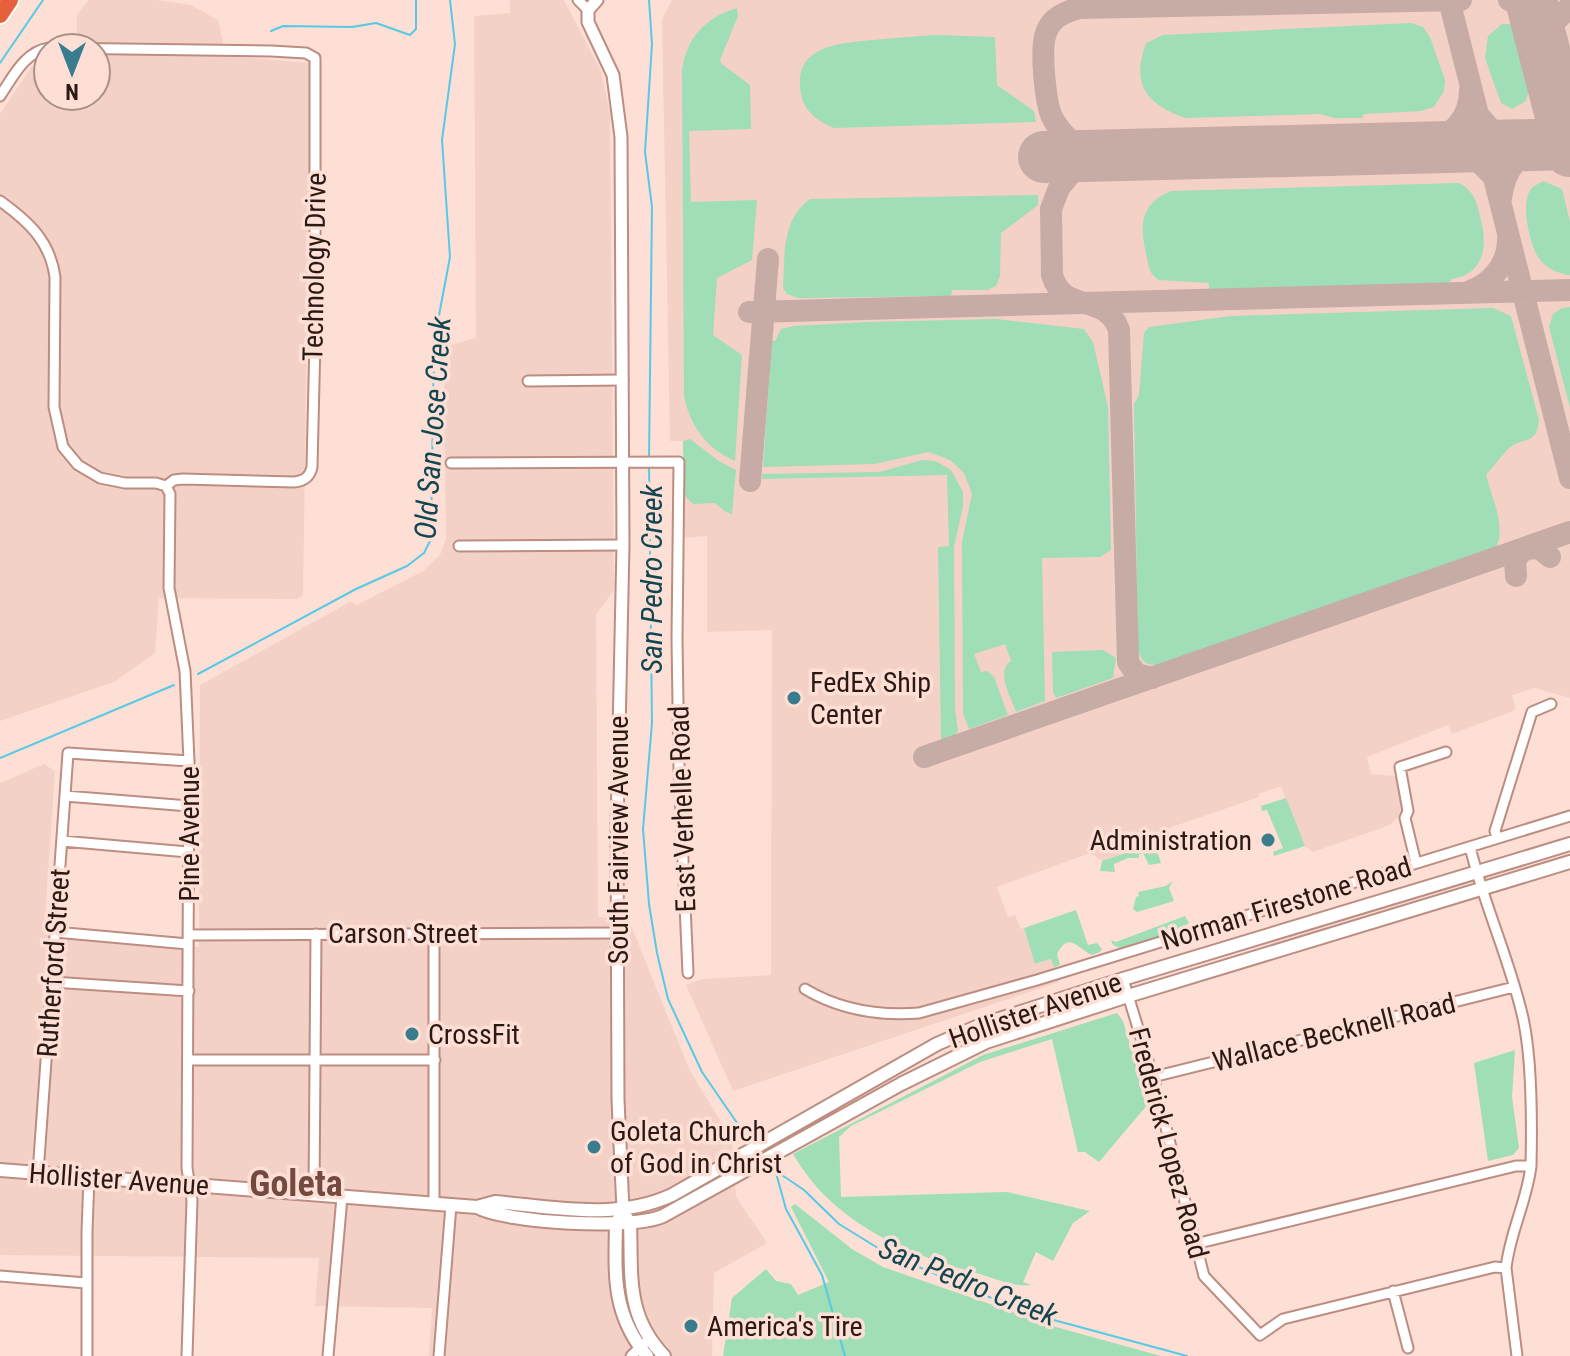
<svg xmlns="http://www.w3.org/2000/svg" width="1570" height="1356" font-family="'Roboto Condensed',sans-serif">
<rect width="100%" height="100%" fill="#fddfd6"/>
<path fill="#f4d1c7" d="M89 0H157L191 5 218 20 226 56 311 63 303 595 297 599 159 598 155 653 114 682 0 721V114L32 66 46 58H48V96H96V48H77V15Z
M510 0H564L601 71 610 113 614 590 596 615 598 917 628 918 690 1071 732 1140 736 1197 767 1243 714 1273 712 1356H429L432 1308 315 1306 319 1258 0 1255V783L44 764 55 771 44 934 199 947 200 685 350 602 357 605 423 571 440 555 446 539 444 387 449 374 450 345 476 338 474 16 510 13Z
M672 0H1570V698L1535 688 1512 695 1516 710 1452 734 1448 725 1367 757 1371 774 1396 776 1405 810 1390 825 1313 852 1302 844 1281 786 1259 794V797L1152 834 1141 848 1102 861 1090 853 997 887 1008 917 1015 915 1021 929 1024 928 1035 964 1052 959 1059 982 733 1091 686 985 702 979 771 975 772 630 707 632V536L685 538 683 441H670L662 19Z"/>
<path fill="#9fdeb6" d="M737 8 738 16 720 60 722 64 750 85 751 129 689 131 691 202 757 200 752 260 717 278 713 335 742 355 735 461C707 449 690 426 684 396L682 71C686 38 706 17 737 8Z
M1411 23 1423 27 1430 37 1445 80 1444 91 1434 107 1421 111 1364 114 1362 118H1334L1321 114 1185 118C1146 104 1131 84 1146 43L1163 35Z
M1502 24H1513L1523 32 1531 84 1526 101 1512 109 1501 103 1485 58 1488 36Z
M936 35 995 37 997 85 1034 111 1036 122 834 128C819 122 804 112 801 94 792 45 840 43 874 40 895 38 915 36 936 35Z
M1543 181 1562 189 1570 222V275C1560 274 1548 269 1541 261 1530 249 1519 201 1532 188 1535 185 1539 184 1543 181Z
M1459 183C1475 191 1477 204 1481 220 1488 248 1483 275 1451 279L1450 283 1209 289V283L1159 280C1150 275 1149 268 1147 258 1140 229 1138 204 1171 191Z
M1038 195V205L1001 233 1000 276 996 286 987 290H952L951 296 798 298 787 294 783 288C785 256 781 220 810 199Z
M1570 307V408L1549 327 1553 314 1562 308Z
M1493 308 1511 316 1539 420C1537 447 1523 435 1508 449 1500 457 1494 466 1486 475 1492 499 1508 529 1494 552L1170 663C1154 666 1144 668 1138 651L1134 404 1139 395 1144 333 1149 327 1231 316Z
M996 319 1084 329 1093 342 1108 407 1111 550 1100 557 1042 558 1045 701 1016 712C1011 696 995 672 1011 661L1005 644 974 654 981 672 987 671 994 677 1008 715 969 729 963 713 962 542 972 494 964 473 950 460 929 452 874 464 763 467 772 341H775L781 329 794 326 867 322Z
M690 439 719 461 736 470 732 514 726 512 715 503 693 504 684 495 683 441Z
M922 460 935 461 951 470 963 492V506L954 547 955 708 958 731 954 736 941 740 938 547 949 546 947 475 762 479V474L880 472Z
M1103 650 1116 658 1113 678 1056 698 1053 692 1052 652Z
M1286 798 1305 846 1274 856 1273 852 1283 848 1267 810 1262 811 1261 806Z
M1152 836 1161 863 1149 865 1143 853 1139 855V858H1128L1114 864 1115 872 1100 871 1102 861 1140 848Z
M1173 881 1169 888 1174 901 1137 912 1133 909 1136 897 1139 896 1138 892 1166 886Z
M1076 910 1088 945 1097 943 1102 949 1100 952 1092 955C1078 949 1069 930 1057 954L1060 965 1054 967 1051 959 1035 964 1024 928Z
M1185 916 1189 923 1175 932 1122 949 1113 945 1111 940 1116 942Z
M1117 1013 1123 1021 1148 1104 1099 1162 1085 1152H1078L1052 1039 980 1062 851 1126 839 1137 841 1197 1007 1192 1090 1211 1073 1223 1053 1261 1036 1252 1023 1282 1031 1285C1013 1287 999 1280 983 1275 908 1255 833 1224 793 1154L983 1055Z
M1515 1050 1512 1097 1519 1148 1513 1155 1488 1161 1474 1063Z
M795 1204 852 1249 883 1267 1056 1327 1161 1356H723L732 1298 766 1269 776 1281 791 1284 798 1295 829 1282 791 1207Z"/>
<g fill="none" stroke-linecap="round" stroke-linejoin="round">
<path stroke="#56cae5" stroke-width="2" d="M271 31 283 26 352 27 376 23 410 35 416 29V0
M0 63 43 0
M649 459 652 207 645 152 652 44 649 0
M649 465 652 723 643 829 649 904 657 953 668 999 702 1072 746 1136
M198 674 356 589 407 566 424 553 431 539 434 342 450 257 442 140 455 44 450 0
M0 758 174 685
M770 1165 776 1171 804 1190 839 1224 886 1253 989 1297 1050 1319 1187 1356
M776 1173 786 1209 822 1275 845 1356"/>
<path stroke="#c6aca4" stroke-width="22" d="M1449 0 1570 478
M1509 0 1524 7 1537 23
M1545 52 1555 22 1570 6
M1481 118 1495 134 1526 145
M1447 147 1474 157 1495 178
M1424 148C1450 134 1470 122 1470 90
M1501 198C1506 164 1518 155 1550 145
M1470 291C1492 283 1508 264 1508 239
M749 312 1570 290
M750 481 768 259
M1516 576 1515 560 1524 549 1539 548 1550 557
M1152 678 1136 674 1128 662 1119 330C1106 291 1064 316 1052 275L1051 209 1059 188 1085 156C1074 145 1060 132 1053 119 1045 104 1040 48 1046 33 1051 18 1064 12 1079 8L1461 0
M924 757 1570 532"/>
<path stroke="#c6aca4" stroke-width="52" d="M1531 0 1570 151
M1044 157 1570 144"/>
<g stroke="#bc8d80" stroke-width="13">
<path id="minor" d="M578 0 588 10
M0 96C13 77 24 52 49 48L271 51 306 53 315 58V339L312 467C310 477 304 481 294 482L183 479 174 480 166 486 156 483H125L100 478 78 465 63 447 54 407 55 277C50 241 29 222 0 201
M528 381 623 380
M451 463 679 462 677 639 679 769 688 973
M166 486 170 494 169 588 185 671 189 761 187 1168 192 1200 187 1356
M459 546 623 545
M65 796 189 806
M1497 838 1495 831 1532 712 1551 704
M62 841 188 852
M1470 847C1484 905 1510 960 1523 1018 1532 1059 1532 1123 1531 1166 1527 1201 1510 1232 1506 1268L1517 1356
M1416 863 1405 818 1408 811 1400 767 1446 752
M55 932 188 944
M188 935 618 933
M1123 979 1153 1077 1204 1276 1260 1335 1283 1319 1495 1267 1506 1268
M52 982 189 991
M805 989C840 1010 879 1016 919 1013L1037 980 1570 816
M188 1060H435
M1153 1077 1514 987
M38 1173 68 753 189 761
M314 1194 316 934
M434 1204V933
M1195 1244 1516 1166H1531
M0 1276 86 1283
M1393 1291 1408 1348
M87 1356V1232L89 1177
M328 1356 342 1197
M439 1356 451 1205
M631 1356 650 1338"/>
</g>
<g stroke="#bc8d80" stroke-width="15">
<path id="tertiary" d="M597 0 588 10V22L613 75 621 137 623 545 617 828 618 1100 623 1210"/>
</g>
<g stroke="#bc8d80" stroke-width="16">
<path id="secondary" d="M0 1170 477 1207C506 1223 633 1230 663 1216L901 1084 986 1042 1128 996 1570 862
M477 1207 495 1202C554 1207 616 1221 672 1195L937 1044 981 1025 1123 979 1570 844
M626 1217 630 1223C632 1275 625 1315 664 1356
M618 1220 616 1224C615 1275 612 1314 647 1356"/>
</g>
<g stroke="#fff" stroke-width="20">
<path id="motorway" d="M0 15 10 0"/>
</g>
<use href="#minor" stroke="#fff" stroke-width="9"/>
<use href="#tertiary" stroke="#fff" stroke-width="11"/>
<use href="#secondary" stroke="#fff" stroke-width="12"/>
<use href="#motorway" stroke="#e6603c" stroke-width="16"/>
</g>
<g fill="#397c8d" stroke="#fddfd6" stroke-width="3">
<circle cx="794" cy="698" r="8"/>
<circle cx="1268" cy="840" r="8"/>
<circle cx="412" cy="1034" r="8"/>
<circle cx="594" cy="1147" r="8"/>
<circle cx="691" cy="1326" r="8"/>
</g>
<g text-anchor="middle" stroke-width="7" stroke-linejoin="round" paint-order="stroke">
<g font-size="28" fill="#2b1914" stroke="#fddfd6">
<text transform="translate(314 267) rotate(-89)" y="10">Technology Drive</text>
<text transform="translate(682 809) rotate(-92)" y="10">East Verhelle Road</text>
<text transform="translate(189 834) rotate(-90)" y="10">Pine Avenue</text>
<text transform="translate(618 840) rotate(-90)" y="10">South Fairview Avenue</text>
<text transform="translate(1286 903) rotate(-17)" y="10">Norman Firestone Road</text>
<text x="403" y="943">Carson Street</text>
<text transform="translate(53 963) rotate(-86)" y="10">Rutherford Street</text>
<text transform="translate(1035 1010) rotate(-19)" y="10">Hollister Avenue</text>
<text transform="translate(1334 1032) rotate(-14)" y="10">Wallace Becknell Road</text>
<text transform="translate(1169 1143) rotate(75)" y="10">Frederick Lopez Road</text>
<text transform="translate(119 1179) rotate(4)" y="10">Hollister Avenue</text>
</g>
<g font-size="28" fill="#2b1914" stroke="#fddfd6" text-anchor="start">
<text x="810" y="692">FedEx Ship<tspan x="810" dy="32">Center</tspan></text>
<text x="1252" y="850" text-anchor="end">Administration</text>
<text x="428" y="1044">CrossFit</text>
<text x="610" y="1141">Goleta Church<tspan x="610" dy="32">of God in Christ</tspan></text>
<text x="707" y="1336">America's Tire</text>
</g>
<g font-size="30" font-style="italic" fill="#124651" stroke="#fddfd6">
<text transform="translate(433 428) rotate(-86)" y="10">Old San Jose Creek</text>
<text transform="translate(652 579) rotate(-90)" y="10">San Pedro Creek</text>
<text transform="translate(968 1282) rotate(22)" y="10">San Pedro Creek</text>
</g>
<g font-size="36" font-weight="bold" fill="#744a3f" stroke="#fddfd6">
<text x="296" y="1196">Goleta</text>
</g>
</g>
<g transform="translate(72 72) rotate(180)"><circle r="38" fill="#fddfd6" stroke="#a99088" stroke-width="2"/>
<path d="M0-6L14 30L0 20L-14 30Z" fill="#397c8d"/>
<text y="-12" font-size="22" font-weight="bold" text-anchor="middle" fill="#2b1914">N</text>
</g>
</svg>
